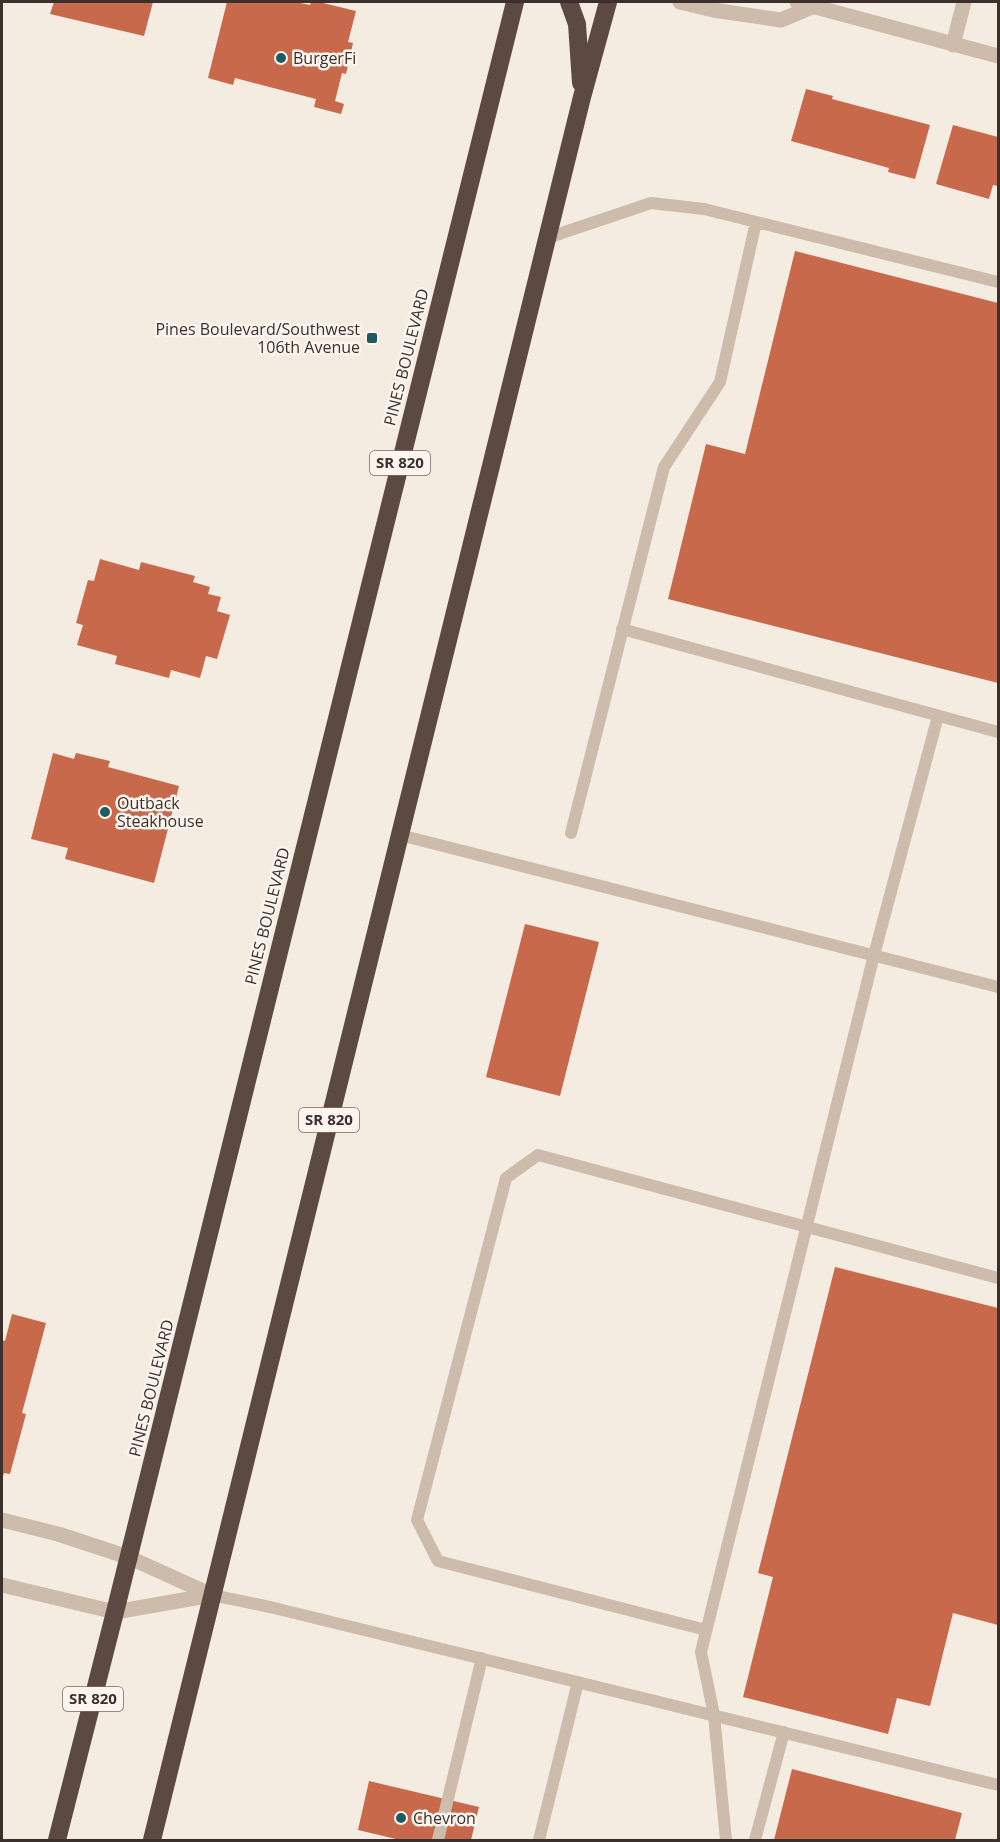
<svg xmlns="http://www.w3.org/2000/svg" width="1000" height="1842" font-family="'Open Sans',sans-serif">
<rect width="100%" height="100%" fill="#f4ebe1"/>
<path fill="#c8694b" d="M54 2H153L144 36 50 14Z
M227 2H295L310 5 311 2H319L356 11 348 42 353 43 346 74 342 73 335 101 344 104 341 114 314 107 316 99 235 78 233 85 208 78Z
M806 89 833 96 832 99 930 125 915 179 888 172 889 168 791 141Z
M953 125 998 137V186L993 185 989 199 936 184Z
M795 251 998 303V683L668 599 706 444 745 454Z
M100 559 139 570 141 562 195 576 193 582 210 587 208 594 221 597 217 611 230 615 217 659 206 656 200 678 171 670 169 678 115 664 117 656 77 645 83 625 76 623 88 580 94 581Z
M53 753 74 759 76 753 110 761 108 767 179 786 154 883 65 859 68 848 31 839Z
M525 924 599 942 560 1096 486 1077Z
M835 1267 998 1308V1625L953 1613 930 1706 897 1698 888 1734 743 1697 773 1577 758 1573Z
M12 1314 46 1323 22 1413 26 1414 10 1474 4 1473 2 1479V1340L5 1341Z
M792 1769 962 1813 955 1840H774Z
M369 1781 479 1807 471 1840H400L358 1830Z"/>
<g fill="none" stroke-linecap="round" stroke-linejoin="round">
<path stroke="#cdbbac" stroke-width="12" d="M547 238 651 203 704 209 998 282
M622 629 998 732
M571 833 664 467 720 382 756 222
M400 835 998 987
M212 1595 270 1607 998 1785
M706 1630 438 1561 417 1520 506 1178 538 1155 998 1278
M438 1840 482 1658
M539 1840 578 1682
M726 1840 714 1715 701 1652 874 955 938 716
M755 1840 784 1732"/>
<path stroke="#cdbbac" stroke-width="15" d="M680 2 713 10 781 20 814 6
M797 2 998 56
M953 45 964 2
M2 1520 58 1534 128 1557 212 1595
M2 1585 115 1612 212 1595"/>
<path stroke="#5c4a42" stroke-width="18" d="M569 2 577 24 581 83
M57 1840 115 1612 515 2
M152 1840 582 97 608 2"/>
</g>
<g fill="#1f5a5e" stroke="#fbf5ee" stroke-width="2">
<circle cx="281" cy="58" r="6"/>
<rect x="366" y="332" width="12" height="12" rx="3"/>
<circle cx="105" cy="812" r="6"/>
<circle cx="401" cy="1818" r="6"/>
</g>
<g text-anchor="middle" stroke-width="5" stroke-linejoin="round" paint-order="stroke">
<g fill="#fbf5ee" stroke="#756b66" stroke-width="1.5">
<rect x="370" y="451" width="60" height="24" rx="4.5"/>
<rect x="299" y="1108" width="60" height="24" rx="4.5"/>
<rect x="63" y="1687" width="60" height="24" rx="4.5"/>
</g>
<g font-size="15" font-weight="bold" fill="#3b302b">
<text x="400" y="468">SR 820</text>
<text x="329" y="1125">SR 820</text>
<text x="93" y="1704">SR 820</text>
</g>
<g font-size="16" fill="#3b302b" stroke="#fbf5ee" text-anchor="start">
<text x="293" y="64">BurgerFi</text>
<text x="360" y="335" text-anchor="end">Pines Boulevard/Southwest<tspan x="360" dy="18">106th Avenue</tspan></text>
<text x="117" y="809">Outback<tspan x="117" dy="18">Steakhouse</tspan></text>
<text x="413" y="1824">Chevron</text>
</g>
<g font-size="16" fill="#3b302b" stroke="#fbf5ee">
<text transform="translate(406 357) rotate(-76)" y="6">PINES BOULEVARD</text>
<text transform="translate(267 916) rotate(-76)" y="6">PINES BOULEVARD</text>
<text transform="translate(151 1388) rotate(-76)" y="6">PINES BOULEVARD</text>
</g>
</g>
<rect width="1000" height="1842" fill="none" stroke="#3b302b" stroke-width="6"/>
</svg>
